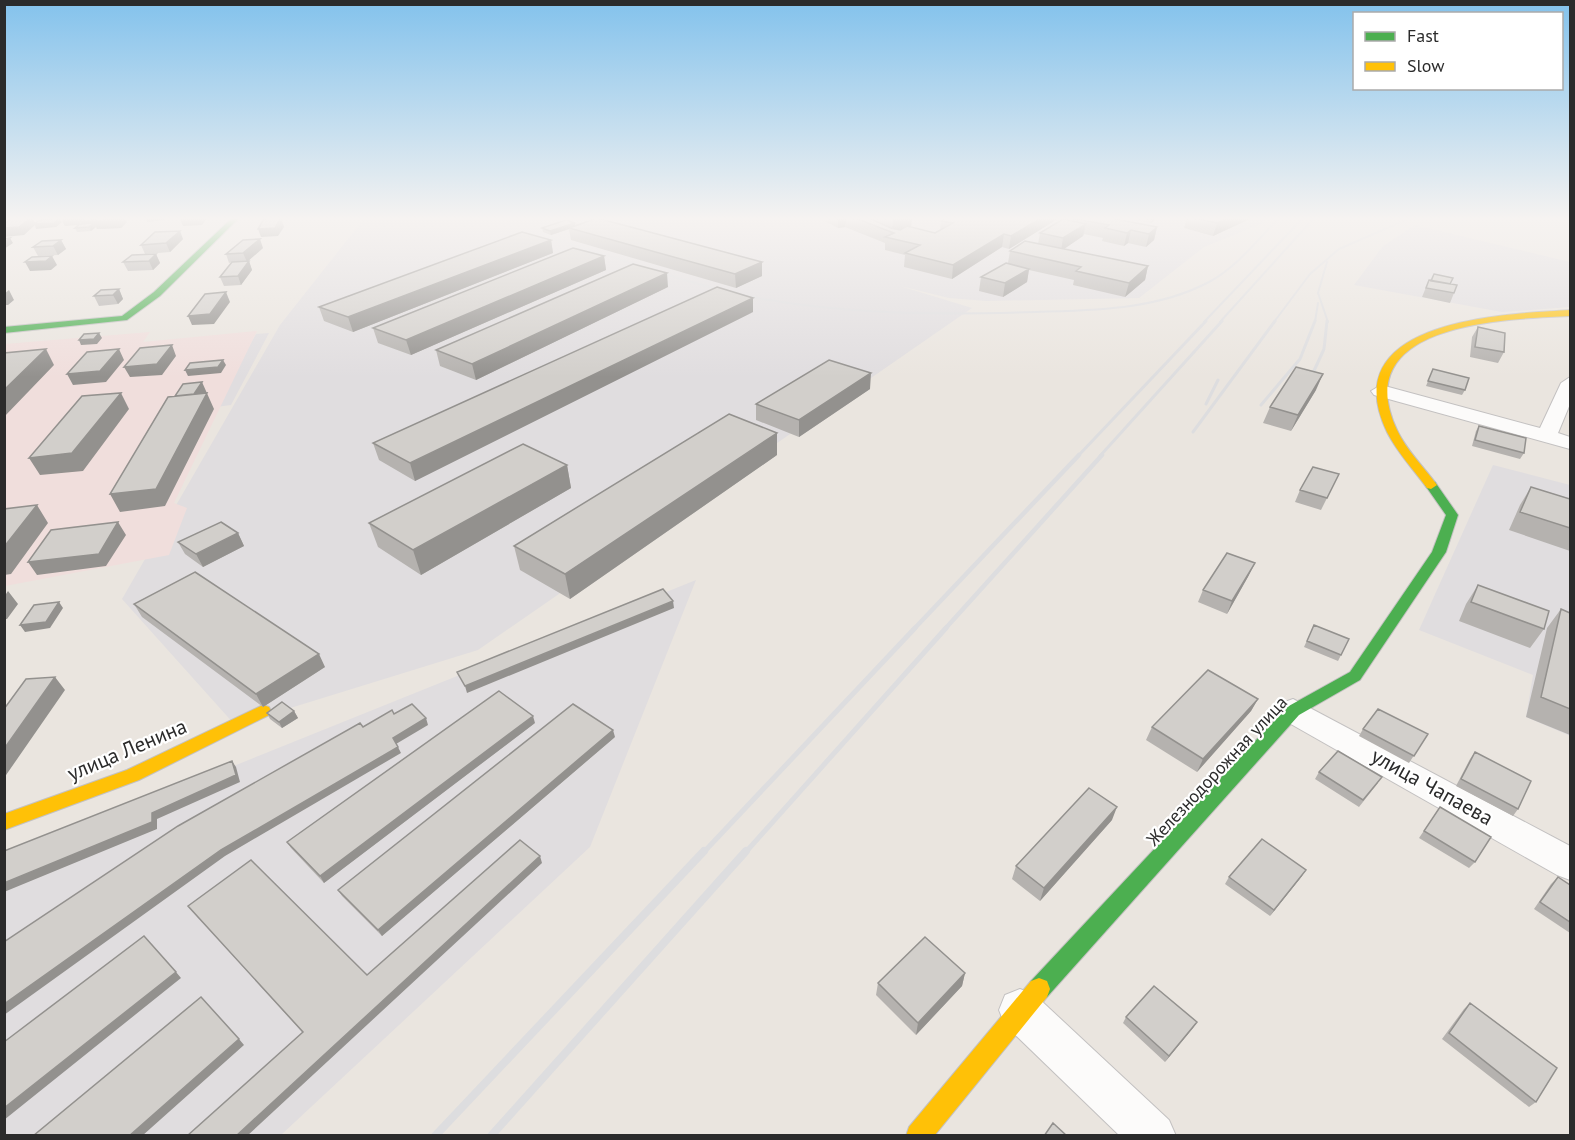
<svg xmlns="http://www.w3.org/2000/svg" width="1575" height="1140" font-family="'PT Sans',sans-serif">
<rect width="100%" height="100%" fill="#eae5df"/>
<path fill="#e0dddf" d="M381 218H1270L1259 225 1204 247 1139 298 986 301 949 298 900 286 972 308 478 650 235 725 122 599 280 325 363 220Z
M1415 225 1570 262V307L1502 312 1354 285 1383 246Z
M269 333 231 405 216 407 256 334Z
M1493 465 1570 485V736L1526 717 1533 675 1419 630Z
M696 580 590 847 281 1135 5 1136V858Z"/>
<path fill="#f0dedc" d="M257 331 174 503 187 508 169 555 5 586V344L150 332 143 342Z"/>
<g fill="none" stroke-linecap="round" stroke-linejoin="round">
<g stroke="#c3c1c1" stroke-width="2">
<path id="street" d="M1570 377V404L1558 433 1570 437V449L1374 395 1371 391 1381 385 1540 428 1561 383Z
M1293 699 1570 846V880L1557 875 1282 719 1278 711 1282 703Z
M1020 989 1035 995 1169 1120 1176 1136H1120L1005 1025 999 1010 1005 995Z"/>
</g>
<g stroke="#c3c1c1" stroke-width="2">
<path id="fast" d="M232 218H239L160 296 127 320 4 333V327L122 316 154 292Z
M1431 481 1435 482 1458 515 1446 552 1360 680 1299 715 1047 997 1039 1000 1031 997 1028 989 1031 981 1287 707 1350 672 1432 552 1446 515 1425 485Z"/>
</g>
<g stroke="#c3c1c1" stroke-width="2">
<path id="slow" d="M1570 310V316C1504 319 1347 323 1397 430 1406 450 1424 467 1437 485L1431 489 1427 488C1413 469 1397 452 1387 432 1333 320 1503 314 1570 310Z
M263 705 269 707 271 711 269 715 139 780 4 830V814L127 770Z
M1039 978 1047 981 1050 989 1047 997 934 1136H906L909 1127 1031 981Z"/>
</g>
<use href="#street" fill="#fcfbfa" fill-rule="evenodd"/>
<use href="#fast" fill="#4caf50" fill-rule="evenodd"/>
<use href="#slow" fill="#ffc107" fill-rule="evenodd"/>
<path stroke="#dddddf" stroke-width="2" d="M547 237C614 256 679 282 747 296 842 315 940 315 1036 312 1095 310 1156 310 1209 282 1237 267 1257 240 1279 218
M1327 262 1318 293 1328 322
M1204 322 1303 218
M1220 322 1314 218
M1274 322 1310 274 1339 249 1410 218
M1315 322 1318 303"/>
<path stroke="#dddddf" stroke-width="3" d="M1307 386 1324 349 1327 321
M1206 404 1218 380
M1261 405 1300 359 1315 321
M1193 432 1275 321
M1078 456 1206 321
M1100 456 1222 321"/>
<path stroke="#dddddf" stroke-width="4.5" d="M914 629 1079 455
M945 629 1102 455"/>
<path stroke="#dddddf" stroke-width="5" d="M703 853 915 628
M745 853 946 628"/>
<path stroke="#dddddf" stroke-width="8" d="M435 1136 704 851
M491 1136 746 851"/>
</g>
<path fill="#b5b2af" d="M61 218 83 220 127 222 121 228 97 229 95 224 96 227 91 231 77 232 75 228 82 224 81 222 65 226Z
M819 218H912L911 227 935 233 940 230 941 221 1059 218 1009 249 1002 247 952 279 904 267 905 255 885 250V243L845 227 838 228Z
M1066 218H1110L1157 227 1154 240 1146 247 1128 243 1124 246 1102 241 1103 238 1084 234 1083 236 1064 249 1148 266 1145 280 1125 297 1073 285 1074 280 1029 270 1027 282 1003 297 979 291 981 277 1008 263 1010 251 1038 244 1040 233 1065 219Z
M1125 218H1157L1151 223Z
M1187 218H1252L1213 236 1184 228Z
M575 223V226L762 276 736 288 571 240 569 229 551 235 543 232 542 228Z
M183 239 170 252 145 254 141 245Z
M61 240 66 249 58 255 38 256 33 247Z
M551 240 553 253 353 332 324 321 319 307Z
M263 248 248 261H249L252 270 241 285 224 286 220 277 232 262 229 263 226 254Z
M156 254 160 263 153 270 128 271 123 262Z
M604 256 606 270 411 355 378 343 373 328Z
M1429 280 1450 284 1454 293 1450 303 1422 297Z
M668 287 476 380 440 366 436 350Z
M119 289 123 299 118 304 99 306 94 296Z
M753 312 415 481 379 460 373 443Z
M1478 327 1504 352 1498 363 1470 357 1472 337Z
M1433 369 1465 390 1462 395 1426 386Z
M870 389 799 437 756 420V404Z
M1316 390 1291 431 1263 423 1270 407Z
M1479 426 1524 453 1520 459 1472 446 1476 431Z
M777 455 570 599 520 570 514 546Z
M567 465 571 488 421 575 378 547 369 523Z
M1339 474 1321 510 1295 502 1300 490Z
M1531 487 1570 499V551L1509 530 1520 505Z
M238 533 244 546 203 567 185 554 178 542Z
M1249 575 1227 614 1198 602 1203 590Z
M1478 585 1544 629 1530 648 1459 621 1466 604Z
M134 604 325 667 263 707 142 617Z
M1561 609 1570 613V735L1526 717 1547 628Z
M1314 625 1341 655 1338 661 1304 647Z
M1258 699 1251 711 1197 772 1146 740 1152 727Z
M294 711 298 718 282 728 270 719 267 713Z
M535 723 324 883 291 848 287 842Z
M1363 729 1428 734 1409 763 1359 736Z
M615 737 382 936 342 896 338 890Z
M1475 752 1518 809 1513 816 1456 786 1470 759Z
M1319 772 1378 783 1359 807 1315 779Z
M1440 807 1475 862 1469 868 1419 838Z
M1112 820 1040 901 1012 879 1016 866Z
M542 863 303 1033 188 906 367 975Z
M1302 876 1270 916 1225 884 1229 877Z
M1558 877 1570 885V933L1534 909 1551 884Z
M965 973 962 986 916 1035 876 995 878 983Z
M1470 1003 1536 1102 1529 1107 1442 1039 1464 1009Z
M1126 1017 1197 1022 1165 1062 1123 1023Z"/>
<path fill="#93918e" d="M30 218H32L36 224 59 218 62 222 56 227 36 229 35 225 24 235 4 237V228Z
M61 218H81L83 221 95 218H125L127 222 121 228 97 229 95 224 96 227 91 231 89 227 83 225 81 222 78 225 65 226Z
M145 218H167L164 220 147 222Z
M180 218H207L202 225 183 226Z
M281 218 284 227 278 236 261 237 258 229Z
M838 218H846L845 227 838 228Z
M900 218H912L911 228 892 232 893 219Z
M1041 218H1059L1009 249 1011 236Z
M1152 218H1157L1151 223Z
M1229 218H1252L1213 236 1217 223Z
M575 223V227L569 228V229L551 235 550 231Z
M1086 224 1083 236 1061 251 1063 238Z
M1157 227 1154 240 1146 247 1149 234Z
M1131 230 1128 243 1124 246 1127 233Z
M180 231 183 239 170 252 166 243Z
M1004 234 1002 247 952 279 953 265Z
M10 238 13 243 4 249V243Z
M260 239 263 248 247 262 243 253Z
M61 240 66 249 58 255 53 246Z
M551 240 553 253 353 332 348 317Z
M156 254 160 263 153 270 149 261Z
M52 256 57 265 51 270 30 271 25 262Z
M604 256 606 270 411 355 406 340Z
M249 261 252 270 241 285 238 276Z
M762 262V276L736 288 735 274Z
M1148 266 1145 280 1125 297 1129 283Z
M1029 269 1027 282 1003 297 1005 283Z
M667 273 668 287 476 380 472 364Z
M119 289 123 299 118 304 113 295Z
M9 290 14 300 8 305H4V294Z
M226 292 230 302 214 324 192 325 188 316Z
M753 298V312L415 481 410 463Z
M99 333 102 338 97 344 81 345 79 340Z
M172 345 176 356 162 375 130 377 124 367Z
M46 349 54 365 4 417V390Z
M119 349 124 360 106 382 73 385 67 374Z
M223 360 226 365 221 373 188 376 185 370Z
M871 373 870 389 799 437V420Z
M1323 374 1316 390 1291 431 1298 415Z
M202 382 214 409 165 506 120 512 110 494Z
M121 393 129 409 83 471 40 475 29 458Z
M777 433V455L570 599 565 574Z
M567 465 571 488 421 575 413 550Z
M37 505 48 523 11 574 4 575V547Z
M118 522 126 535 106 566 37 575 28 562Z
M238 533 244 546 203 567 196 554Z
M1255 563 1249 575 1227 614 1232 601Z
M8 591 18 604 7 619H4V597Z
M673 601 674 608 467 693 465 686Z
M59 602 63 608 50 628 25 632 20 625Z
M319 654 325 667 263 707 256 694Z
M55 677 65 690 4 778V749Z
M1258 699 1251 711 1197 772 1203 759Z
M294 711 298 718 282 728 279 722Z
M533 716 535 723 324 883 320 876Z
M426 718 428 725 396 744 393 738Z
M613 730 615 737 382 936 378 930Z
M398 747 401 753 225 856 4 1015V1004L221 850Z
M232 761 236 767 240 782 157 819V829L4 892V883L152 813Z
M1117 807 1112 820 1040 901 1044 888Z
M540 856 542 863 247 1136H236Z
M1306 870 1302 876 1270 916 1274 910Z
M176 972 181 978 4 1120V1108Z
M965 973 962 986 916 1035 918 1023Z
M1197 1022 1193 1028 1165 1062 1169 1056Z
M239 1039 244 1045 142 1136H129Z"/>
<path fill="#d2cfcb" stroke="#93918e" stroke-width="1.5" d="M12 218H30L19 227 4 228V224Z
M59 218 54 223 34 224 40 220Z
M85 218H95L92 220 81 221Z
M97 218H119L117 219 93 221Z
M281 218 275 228 258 229 264 219Z
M597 218 762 262 735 274 569 228Z
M855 218H869L891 228 900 230 907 226 935 233 953 223 941 221 946 218H1041L1011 236 1004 234 953 265 905 253 920 245 885 237 894 233Z
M1070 218H1110L1157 227 1149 234 1131 230 1127 233 1105 228 1109 225Z
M1195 218H1229L1217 223Z
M1063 219 1086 224 1063 238 1040 233Z
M566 220 575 223 550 231 542 228Z
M94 223 89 227 75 228 80 224Z
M180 231 166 243 141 245 155 232Z
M522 232 551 240 348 317 319 307Z
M10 238 4 243V239Z
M260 239 243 253 226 254 243 240Z
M61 240 53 246 33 247 42 241Z
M1025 241 1148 266 1129 283 1076 271 1081 267 1010 251Z
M573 248 604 256 406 340 373 328Z
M156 254 149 261 123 262 132 255Z
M52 256 46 261 25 262 32 257Z
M249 261 238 276 220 277 232 262Z
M1006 263 1029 269 1005 283 981 277Z
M633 264 667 273 472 364 436 350Z
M1434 274 1453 278 1450 284 1431 281Z
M1429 280 1457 285 1454 293 1426 288Z
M717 287 753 298 410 463 373 443Z
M119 289 113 295 94 296 101 290Z
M226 292 210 314 188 316 205 294Z
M1478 327 1505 333 1504 352 1475 347Z
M99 333 94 339 79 340 84 334Z
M172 345 157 364 124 367 140 348Z
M46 349 4 390V353Z
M119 349 100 371 67 374 87 352Z
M223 360 218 367 185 370 190 363Z
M829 360 871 373 799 420 756 404Z
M1296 367 1323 374 1298 415 1270 407Z
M1433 369 1469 378 1465 390 1428 381Z
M202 382 194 394 175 396 183 384Z
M121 393 72 453 29 458 82 396Z
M207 393 156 489 110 494 168 397Z
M729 414 777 433 565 574 514 546Z
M1479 426 1526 438 1524 453 1475 440Z
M523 444 567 465 413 550 369 523Z
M1313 467 1339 474 1327 498 1300 490Z
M1531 487 1570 499V528L1520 512Z
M37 505 4 547V509Z
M118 522 99 554 28 562 51 530Z
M221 522 238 533 196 554 178 542Z
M1227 553 1255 563 1232 601 1203 590Z
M195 572 319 654 256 694 134 604Z
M1478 585 1549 611 1544 629 1471 602Z
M663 589 673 601 465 686 457 672Z
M59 602 46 622 20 625 34 605Z
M1561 609 1570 613V709L1541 697Z
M1314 625 1349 639 1341 655 1307 641Z
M1208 670 1258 699 1203 759 1152 727Z
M55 677 4 749V709L26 679Z
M499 691 533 716 320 876 287 842Z
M282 702 294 711 279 722 267 713Z
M412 704 426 718 393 738 398 747 221 850 4 1004V942L178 826 360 723 363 727 392 710 394 714Z
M573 704 613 730 378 930 338 890Z
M1378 709 1428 734 1414 756 1363 729Z
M1338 751 1382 777 1363 800 1319 772Z
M1475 752 1531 781 1518 809 1461 779Z
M232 761 236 775 152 813V822L4 883V851Z
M1089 788 1117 807 1044 888 1016 866Z
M1440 807 1491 837 1475 862 1424 831Z
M1262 839 1306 870 1274 910 1229 877Z
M520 840 540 856 236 1136H187L303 1032 188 906 251 860 367 975Z
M1558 877 1570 885V922L1540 902Z
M144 936 176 972 4 1108V1042Z
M925 937 965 973 918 1023 878 983Z
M1154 986 1197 1022 1169 1056 1126 1017Z
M201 997 239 1039 129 1136H33Z
M1470 1003 1557 1068 1536 1102 1449 1033Z
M1053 1123 1067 1136H1044Z"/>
<linearGradient id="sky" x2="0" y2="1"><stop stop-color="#83c2ec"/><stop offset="0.58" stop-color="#f6f3f1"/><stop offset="1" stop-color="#f6f3f1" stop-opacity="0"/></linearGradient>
<rect width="1575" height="377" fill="url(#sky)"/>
<g text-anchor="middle" stroke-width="4.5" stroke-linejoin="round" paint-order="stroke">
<g font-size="18" fill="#2b2b2b" stroke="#fff">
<text transform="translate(1217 771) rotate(-47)" y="6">Железнодорожная улица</text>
</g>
<g font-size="21" fill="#2b2b2b" stroke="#fff">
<text transform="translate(127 750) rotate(-23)" y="7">улица Ленина</text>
<text transform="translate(1432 787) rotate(29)" y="7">улица Чапаева</text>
</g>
</g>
<rect width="1575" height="1140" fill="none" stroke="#2b2b2b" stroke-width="12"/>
<rect x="1353" y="12" width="210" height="78" fill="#ffffff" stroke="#aaaaaa" stroke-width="1.5"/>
<rect x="1365" y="32" width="30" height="9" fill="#4caf50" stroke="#aaaaaa" stroke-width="1.5"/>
<text x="1407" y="42" font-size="18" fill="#2b2b2b">Fast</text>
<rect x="1365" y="62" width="30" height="9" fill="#ffc107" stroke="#aaaaaa" stroke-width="1.5"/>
<text x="1407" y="72" font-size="18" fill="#2b2b2b">Slow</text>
</svg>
